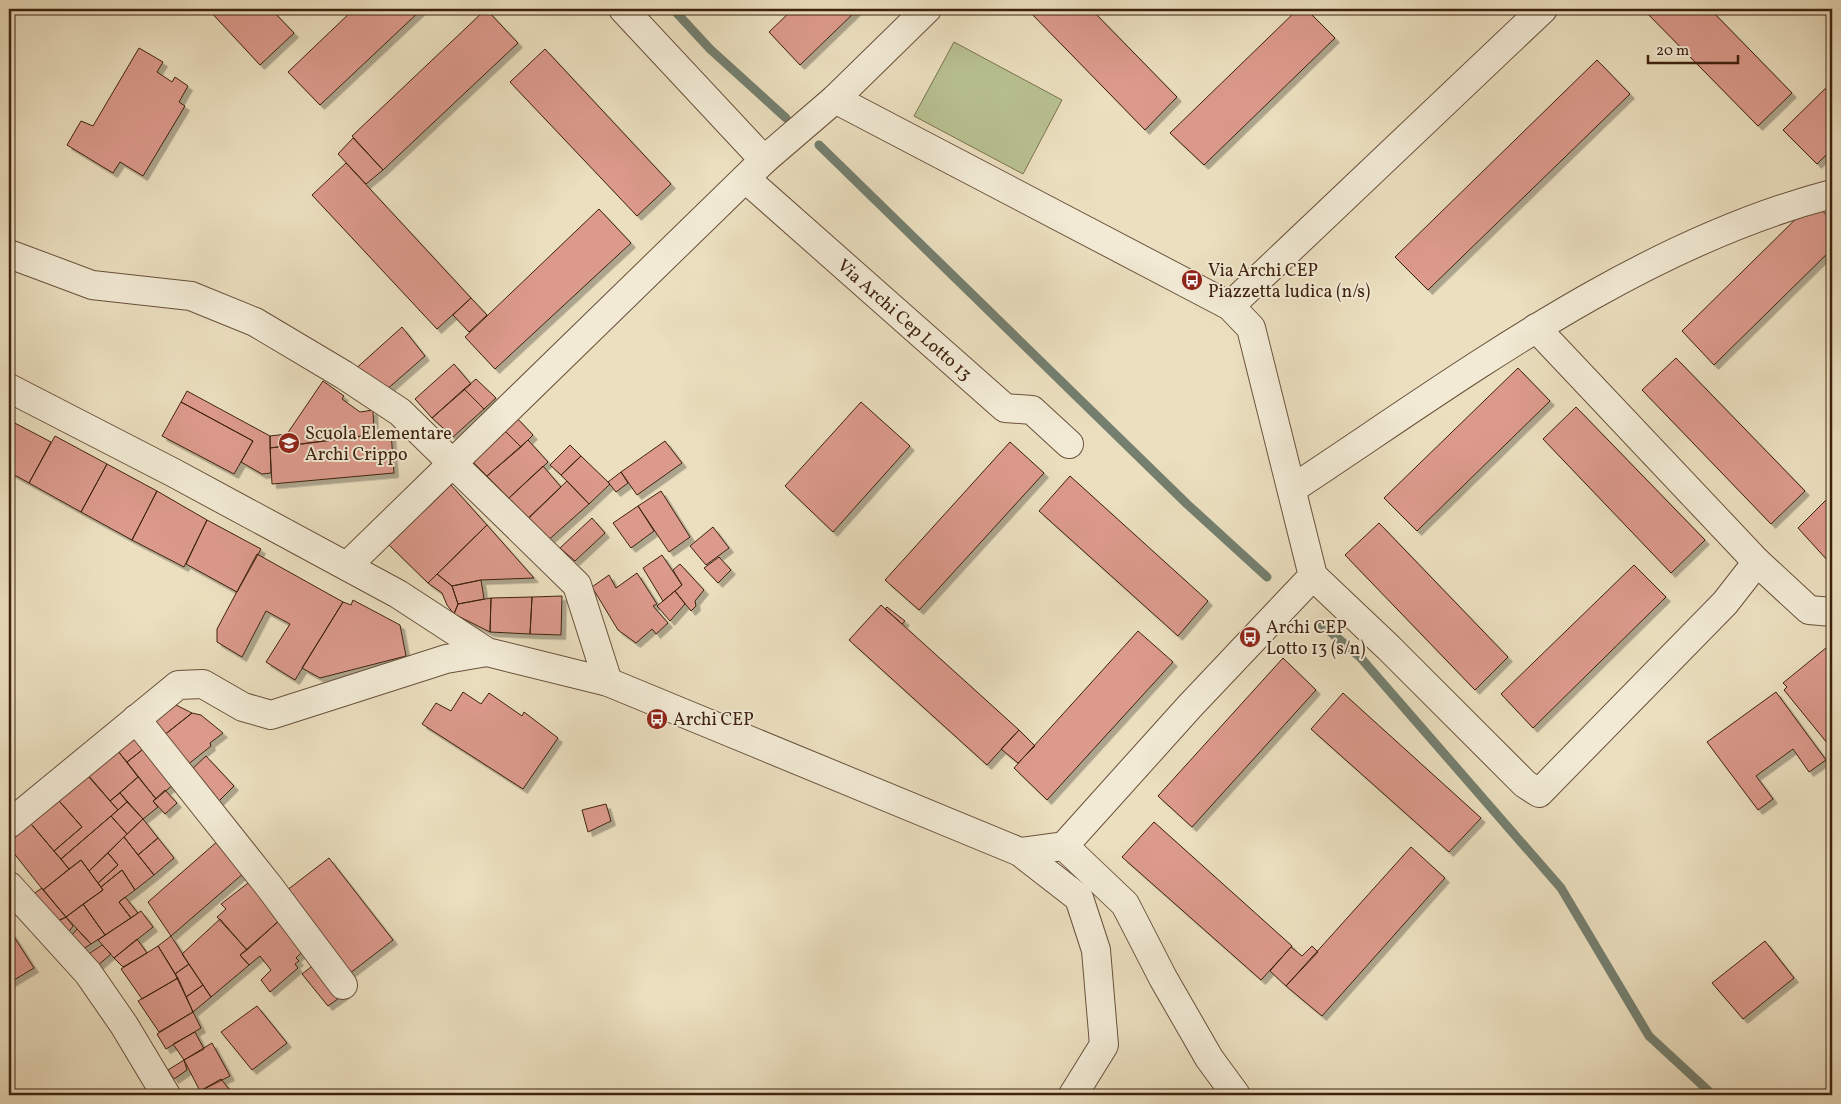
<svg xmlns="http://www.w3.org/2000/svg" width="1841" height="1104" font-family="Vollkorn,serif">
<defs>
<filter id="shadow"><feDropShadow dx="4.5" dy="4.5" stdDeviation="0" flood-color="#0004"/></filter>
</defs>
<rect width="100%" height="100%" fill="#ebdfbf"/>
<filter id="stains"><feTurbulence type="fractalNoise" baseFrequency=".004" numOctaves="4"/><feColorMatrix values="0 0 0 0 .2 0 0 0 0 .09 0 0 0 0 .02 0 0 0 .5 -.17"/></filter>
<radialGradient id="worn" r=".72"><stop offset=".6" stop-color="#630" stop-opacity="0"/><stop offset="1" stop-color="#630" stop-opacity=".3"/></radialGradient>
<path fill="#b8c191" stroke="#7b7250" d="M954 42 1062 100 1023 174 914 116Z"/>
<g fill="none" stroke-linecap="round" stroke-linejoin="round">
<path stroke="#747f6f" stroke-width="9" d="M673 9 710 49 786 118
M819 145 1187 504 1267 577
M1321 624 1360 657 1561 888 1649 1036 1713 1095"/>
</g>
<path fill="#dc9a8c" stroke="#3e220f" filter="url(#shadow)" d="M208 9H271L294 33 260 65Z
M354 9H422L320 105 288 72Z
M486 9 518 43 383 170 352 136Z
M793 9H858L800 65 769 32Z
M1027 9H1091L1177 97 1145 130Z
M1298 9H1306L1335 38 1204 165 1170 133Z
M1643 9H1710L1792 93 1758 126Z
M139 48 163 62 157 72 172 82 175 77 188 86 179 102 185 106 143 176 120 162 113 173 67 145 81 121 93 126Z
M545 49 671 184 637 216 510 82Z
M1597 60 1630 94 1428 290 1395 257Z
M1832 82V149L1817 164 1783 130Z
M353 138 383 170 366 184 338 154Z
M346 163 471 298 437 329 312 195Z
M1813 202 1832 220V249L1714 365 1682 331Z
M599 209 631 243 495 369 465 337Z
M471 298 487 315 469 332 453 315Z
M402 327 425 356 385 391 352 372Z
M1676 358 1805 491 1771 524 1642 390Z
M454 364 471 384 432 418 415 399Z
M1518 368 1550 401 1417 531 1384 498Z
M476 379 496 398 484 409 464 389Z
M323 381 344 396 342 399 360 412 373 410 374 435 270 448V436L287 434Z
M464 389 484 409 453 437 432 418Z
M187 391 270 436 271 473 262 474 241 462 253 441 181 402Z
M181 402 253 441 234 474 162 436Z
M861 402 910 446 833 532 785 486Z
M1576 407 1705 540 1671 573 1543 439Z
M516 417 533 435 521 447 503 429Z
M9 420 51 442 29 483 9 472Z
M503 429 521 447 487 476 471 460Z
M391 432 394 473 272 484 270 448Z
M55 436 107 464 81 512 29 483Z
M528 440 548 462 509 498 487 476Z
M665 441 682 463 637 495 621 472Z
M1010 442 1044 473 919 610 885 580Z
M570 445 581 456 561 475 550 465Z
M581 456 610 484 589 504 561 475Z
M107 464 157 491 132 540 81 512Z
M543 466 561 487 529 518 509 498Z
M621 472 628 483 616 492 608 482Z
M1070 476 1208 601 1178 636 1039 511Z
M567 481 589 504 545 543 524 522Z
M451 485 487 525 428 583 389 545Z
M157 491 207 520 184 567 132 540Z
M661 491 690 537 669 552 638 506Z
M1832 494V560L1829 562 1798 528Z
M638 506 654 531 631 548 613 523Z
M592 518 605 533 575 561 560 548Z
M207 520 261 549 237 592 186 564Z
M1379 523 1508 657 1475 690 1345 555Z
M487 525 534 578 481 580 452 586 437 574Z
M713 527 729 548 706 565 690 546Z
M257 554 343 602 295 680 266 662 290 624 266 611 242 657 217 642V629Z
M662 555 682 585 663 601 643 568Z
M719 557 731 570 718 583 704 568Z
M680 564 704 590 695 601 696 606 691 611 675 591 682 585 673 570Z
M1634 565 1666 597 1533 728 1501 694Z
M637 573 657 604 653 606 668 623 656 634 652 629 636 643 618 630 592 587 609 575 616 588Z
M437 574 452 586 458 604 454 614 447 605 442 593 428 583Z
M481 580 484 599 458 604 452 586Z
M675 591 685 604 670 621 657 606Z
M562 596 561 635 530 634 532 597Z
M532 597 530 634 490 632 491 598Z
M491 598 490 632 454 614 458 604Z
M353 600 400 625 406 656 320 678 302 668 343 602 351 605Z
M881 605 1019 730 987 765 849 640Z
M887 607 905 621 902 624 885 609Z
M1138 631 1173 662 1047 800 1014 768Z
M1832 643V749L1784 690 1787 687 1783 683Z
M1283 658 1316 690 1192 827 1158 796Z
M463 692 481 704 489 693 522 716 524 712 558 738 523 789 422 724 436 703 451 711Z
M1776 692 1826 760 1809 772 1793 749 1756 776 1773 799 1758 810 1707 742Z
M1343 693 1481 818 1449 852 1311 729Z
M170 702 192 713 158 740 144 721Z
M192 713 201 715 223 733 210 743 211 746 181 770 158 740Z
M136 724 151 743 127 762 112 744Z
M1019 730 1035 746 1018 763 1001 749Z
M151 743 180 779 156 799 127 762Z
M118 751 138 777 110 801 88 776Z
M206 756 234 786 218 802 190 771Z
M82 768 118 810 61 859 54 851 82 827 53 794Z
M138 777 156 799 153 801 158 807 143 819 120 793Z
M165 790 177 803 165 814 153 801Z
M120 793 127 802 118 810 110 801Z
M53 794 82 827 54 851 26 818Z
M127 802 143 819 127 834 111 816Z
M606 804 611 821 588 832 582 810Z
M111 816 127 834 89 871 81 860 69 869 61 859Z
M26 818 69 869 43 890 9 847V834Z
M143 819 158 838 138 855 124 837Z
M1154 822 1292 946 1261 980 1122 857Z
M124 837 154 875 135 890 122 870 101 887 98 883 118 865 108 853Z
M158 838 174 858 154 875 138 855Z
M219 840 245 872 171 936 148 902Z
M1411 847 1445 878 1322 1016 1286 986Z
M108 853 118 865 98 883 89 871Z
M329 858 393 940 345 977 282 894Z
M81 860 103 890 66 917 43 890Z
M122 870 135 890 119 902 131 918 105 935 83 904 103 890 101 887Z
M252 880 283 917 247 950 217 917 226 909 221 904Z
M42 888 66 917 56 922 26 899Z
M125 897 138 913 131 918 119 902Z
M83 904 105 935 91 944 66 917Z
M141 911 153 927 114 958 98 940Z
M66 917 73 926 68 933 56 922Z
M220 919 247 950 240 955 249 965 211 997 182 954Z
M280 920 304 950 296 958 299 961 295 964 298 968 270 992 261 980 271 970 260 956 249 965 240 955Z
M9 929 34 968 9 983Z
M77 929 91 944 83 949 71 936Z
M171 936 189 964 175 974 158 946Z
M137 939 147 953 123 967 114 958Z
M1765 941 1794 978 1743 1019 1712 983Z
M102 945 111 954 96 967 87 955Z
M158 946 178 978 142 999 121 969Z
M1312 946 1318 952 1286 986 1270 971 1291 947 1302 956Z
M320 960 346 993 328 1006 302 974Z
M189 964 203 985 186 997 175 974Z
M178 978 193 1012 159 1032 138 1001Z
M203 985 211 997 193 1012 186 997Z
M257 1006 287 1043 252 1070 221 1032Z
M193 1012 201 1028 166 1049 157 1034Z
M195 1032 204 1049 184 1060 173 1044Z
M212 1043 230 1076 200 1091 184 1060Z
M184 1060 187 1070 174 1079 168 1070Z
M221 1079 233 1094 198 1095 197 1093 200 1091Z"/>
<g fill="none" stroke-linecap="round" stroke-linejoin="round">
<g stroke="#69513b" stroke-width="30">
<g id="street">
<path d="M623 9 764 160 835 99 927 9"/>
<path id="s1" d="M746 179 1005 408 1032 410 1069 444"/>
<path d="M9 254 92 285 191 296 255 322 344 375 400 412 577 585 608 682"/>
<path d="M1230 306 1543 9"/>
<path d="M1536 328 1757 562 1809 610 1832 612"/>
<path d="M9 388 174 473 398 594 487 652 608 682 1020 852 1064 846 1190 706 1313 576 1251 328 1230 306 835 99"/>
<path d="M1292 489C1459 379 1636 245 1832 194"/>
<path d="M347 566 764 160"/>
<path d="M1313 576 1389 648 1525 784 1539 793 1725 603 1757 562"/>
<path d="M136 719 268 885 343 985"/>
<path d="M9 824 178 685 203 684 243 707 271 715 446 659 487 652"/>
<path d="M1064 846 1125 904 1163 978 1209 1058 1236 1095"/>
<path d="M1020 852 1079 898 1096 950 1104 1045 1073 1095"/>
<path d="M9 886 88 973 124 1025 166 1095"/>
</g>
</g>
<use href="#street" stroke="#f2ead5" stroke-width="28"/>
</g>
<defs>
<g id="bus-disc" transform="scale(1.125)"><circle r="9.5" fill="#8f2418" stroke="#f2ead5"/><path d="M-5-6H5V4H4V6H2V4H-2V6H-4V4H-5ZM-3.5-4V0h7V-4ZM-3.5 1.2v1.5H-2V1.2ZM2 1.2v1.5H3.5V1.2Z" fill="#fff"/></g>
<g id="school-disc" transform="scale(1.125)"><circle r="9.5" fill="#8f2418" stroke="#f2ead5"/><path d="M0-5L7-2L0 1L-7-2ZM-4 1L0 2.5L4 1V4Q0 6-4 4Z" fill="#fff"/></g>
</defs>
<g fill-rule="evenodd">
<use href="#bus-disc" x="1192" y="280"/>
<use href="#school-disc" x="289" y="443"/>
<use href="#bus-disc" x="1250" y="637"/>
<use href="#bus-disc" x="657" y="719"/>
</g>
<g text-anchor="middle" stroke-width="4" stroke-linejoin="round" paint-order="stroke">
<g font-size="18" fill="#3e220f" stroke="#f2ead5" text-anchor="start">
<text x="1208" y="276">Via Archi CEP<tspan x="1208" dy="21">Piazzetta ludica (n/s)</tspan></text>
<text x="305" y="439">Scuola Elementare<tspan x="305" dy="21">Archi Crippo</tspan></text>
<text x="1266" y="633">Archi CEP<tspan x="1266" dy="21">Lotto 13 (s/n)</tspan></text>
<text x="673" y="725">Archi CEP</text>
</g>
<g font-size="18" fill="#3e220f" stroke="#f2ead5">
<text dy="6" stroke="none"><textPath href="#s1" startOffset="212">Via Archi Cep Lotto 13</textPath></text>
</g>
</g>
<rect width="1841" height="1104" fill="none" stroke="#ebdfbf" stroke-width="30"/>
<rect x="10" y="10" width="1821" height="1084" fill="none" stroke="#3e220f" stroke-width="2.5"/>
<rect x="15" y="15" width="1811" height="1074" fill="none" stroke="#3e220f"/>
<path d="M1648 55v8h90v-8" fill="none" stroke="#3e220f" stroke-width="2.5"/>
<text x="1656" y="55" font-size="15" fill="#3e220f" stroke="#f2ead5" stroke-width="4" paint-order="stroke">20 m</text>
<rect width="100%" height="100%" filter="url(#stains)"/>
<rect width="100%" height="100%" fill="url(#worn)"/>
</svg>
